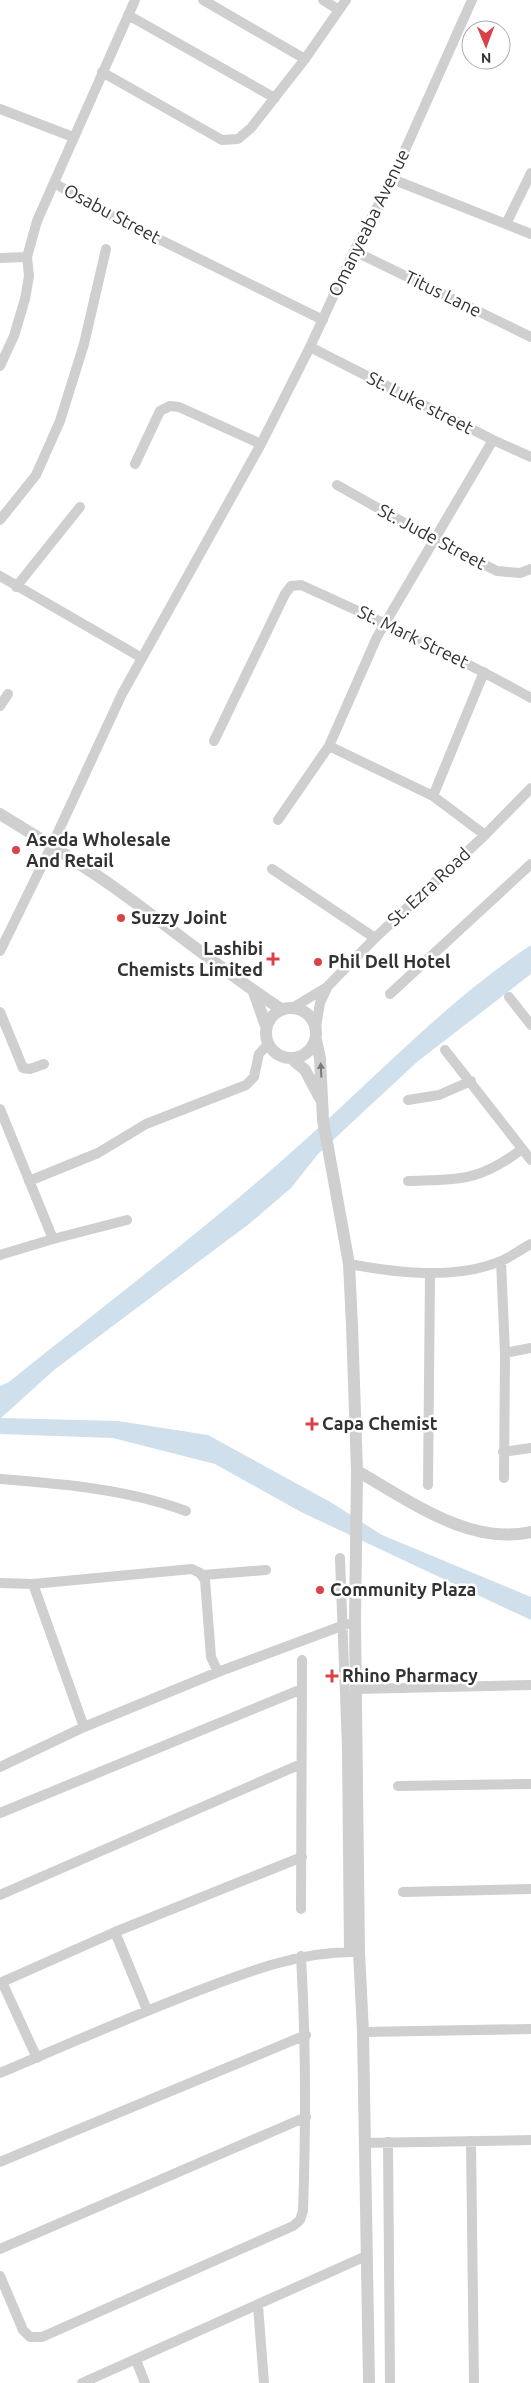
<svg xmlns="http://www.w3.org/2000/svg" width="531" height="2383" font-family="Ubuntu,sans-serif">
<rect width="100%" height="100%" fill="#fff"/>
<path fill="#cfdfeb" d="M531 945V974L417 1062 318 1154 291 1188 249 1224 54 1370 1 1418 118 1421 208 1435 332 1503 382 1535 531 1597V1620L301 1512 215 1464 113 1438 0 1434V1386L9 1382C108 1302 210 1226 305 1140 379 1074 448 1000 531 945Z"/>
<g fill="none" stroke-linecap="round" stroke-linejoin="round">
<path stroke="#cfcfcf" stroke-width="10" d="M203 0 305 59
M323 0 339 10
M128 15 275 98
M102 72 222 140 238 139 251 128 305 59 346 0
M0 109 73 137
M392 179 531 234
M54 183 108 214 323 320
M506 224 531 173
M354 251 531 337
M0 258 27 257
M310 347 493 440 531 457
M0 366 14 336 25 299 29 276 27 257 37 221 135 0
M135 464 160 411 170 406 179 407 261 444
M337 485 433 539 497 571 520 573 531 569
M0 520 36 475 60 421 84 344 106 249
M0 576 142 658
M16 587 80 507
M0 706 8 694
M214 741 285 594 291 586 301 585C379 620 456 656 531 698
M329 746 433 796 485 835
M433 796 484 672
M278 820 329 746 377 637 493 440
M272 869 375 938
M0 951 52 845 122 694 261 444 310 347 354 251 392 179 472 0
M390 994 531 864
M509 997 531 1025
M294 1007 327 987 375 938 485 835 531 788
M0 1012 23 1068 30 1069 44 1064
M316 1027 320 1003 327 988
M445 1050 531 1160
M408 1100 439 1095 471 1081
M0 1109 53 1239
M29 1181 98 1153 146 1124 246 1085 254 1077 259 1054 268 1044
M408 1181C460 1179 479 1182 522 1149
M0 1255 53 1239 127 1220
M501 1261 505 1353 504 1478
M349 1264C396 1273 455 1280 501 1261 511 1257 521 1249 531 1244
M505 1353 531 1348
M503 1452 531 1448
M0 1479C63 1484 127 1489 186 1511
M428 1485 430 1274
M340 1558 347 1749 349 1952
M203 1575 266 1570
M0 1583 33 1584 192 1569 200 1573 205 1580 211 1657 218 1672
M33 1584 84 1727
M356 1689 531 1685
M0 1767 84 1727 218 1672 347 1624
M398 1786 531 1784
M0 1813 302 1689
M403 1892 531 1889
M0 1895 301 1764
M301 1909 302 1660
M115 1932 147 2010
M2 1982 37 2058
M0 1983 115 1932 302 1857
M363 2032 531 2029
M0 2073C66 2045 132 2016 200 1990 250 1971 299 1952 353 1952
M471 2141 474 2383
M388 2142 390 2383
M364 2143 531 2140
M0 2162 306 2035
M0 2249 306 2117
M0 2276 23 2330 30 2337H42L293 2226 300 2220 303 2211C306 2126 306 2042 301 1956
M258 2306 264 2383
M136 2360 145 2383
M82 2383 366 2256"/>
<path stroke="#cfcfcf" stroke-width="12" d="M0 814C39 838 78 861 115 888 171 928 224 972 281 1009
M254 992 266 1026
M266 1033a25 25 0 1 1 50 0a25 25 0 1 1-50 0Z
M316 1040 320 1058 323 1120 349 1264 352 1325 357 1471 355 1621 359 1952 363 2032 369 2383
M291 1058 305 1070 320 1098
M357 1471C409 1500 469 1546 531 1532"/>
</g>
<defs><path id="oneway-solid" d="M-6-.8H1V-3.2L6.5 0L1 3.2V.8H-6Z" transform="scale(1.25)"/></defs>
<use fill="#797979" href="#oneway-solid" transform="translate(321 1070) rotate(-93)"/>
<g fill="#d94347" stroke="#fff" stroke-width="2">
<circle cx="16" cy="850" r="5"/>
<circle cx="121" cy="918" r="5"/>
<path d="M270.5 951.5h5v5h5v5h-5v5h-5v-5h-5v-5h5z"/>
<circle cx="318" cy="962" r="5"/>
<path d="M309.5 1416.5h5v5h5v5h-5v5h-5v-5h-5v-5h5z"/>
<circle cx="320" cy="1590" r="5"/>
<path d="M329.5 1668.5h5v5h5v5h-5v5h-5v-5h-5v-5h5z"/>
</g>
<g text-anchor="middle" stroke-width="5" stroke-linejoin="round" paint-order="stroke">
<g font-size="18" fill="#323232" stroke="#fff">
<text transform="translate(112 214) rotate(28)" y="6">Osabu Street</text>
<text transform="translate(369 223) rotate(-64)" y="6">Omanyeaba Avenue</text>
<text transform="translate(443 294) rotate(26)" y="6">Titus Lane</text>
<text transform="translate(420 403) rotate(27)" y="6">St. Luke street</text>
<text transform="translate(432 537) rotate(28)" y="6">St. Jude Street</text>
<text transform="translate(413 637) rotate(26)" y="6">St. Mark Street</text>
<text transform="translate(429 887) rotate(-43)" y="6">St. Ezra Road</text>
</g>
<g font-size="18" font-weight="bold" fill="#323232" stroke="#fff" text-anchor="start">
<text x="26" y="846">Aseda Wholesale<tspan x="26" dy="21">And Retail</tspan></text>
<text x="131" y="924">Suzzy Joint</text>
<text x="263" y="955" text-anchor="end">Lashibi<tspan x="263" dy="21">Chemists Limited</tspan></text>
<text x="328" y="968">Phil Dell Hotel</text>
<text x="322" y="1430">Capa Chemist</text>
<text x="330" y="1596">Community Plaza</text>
<text x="342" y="1682">Rhino Pharmacy</text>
</g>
</g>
<g transform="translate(486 45) rotate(179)"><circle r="24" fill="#ffffff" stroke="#adadad"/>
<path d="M0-4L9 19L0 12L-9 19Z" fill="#d94347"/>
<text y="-8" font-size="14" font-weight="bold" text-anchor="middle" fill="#323232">N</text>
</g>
</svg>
